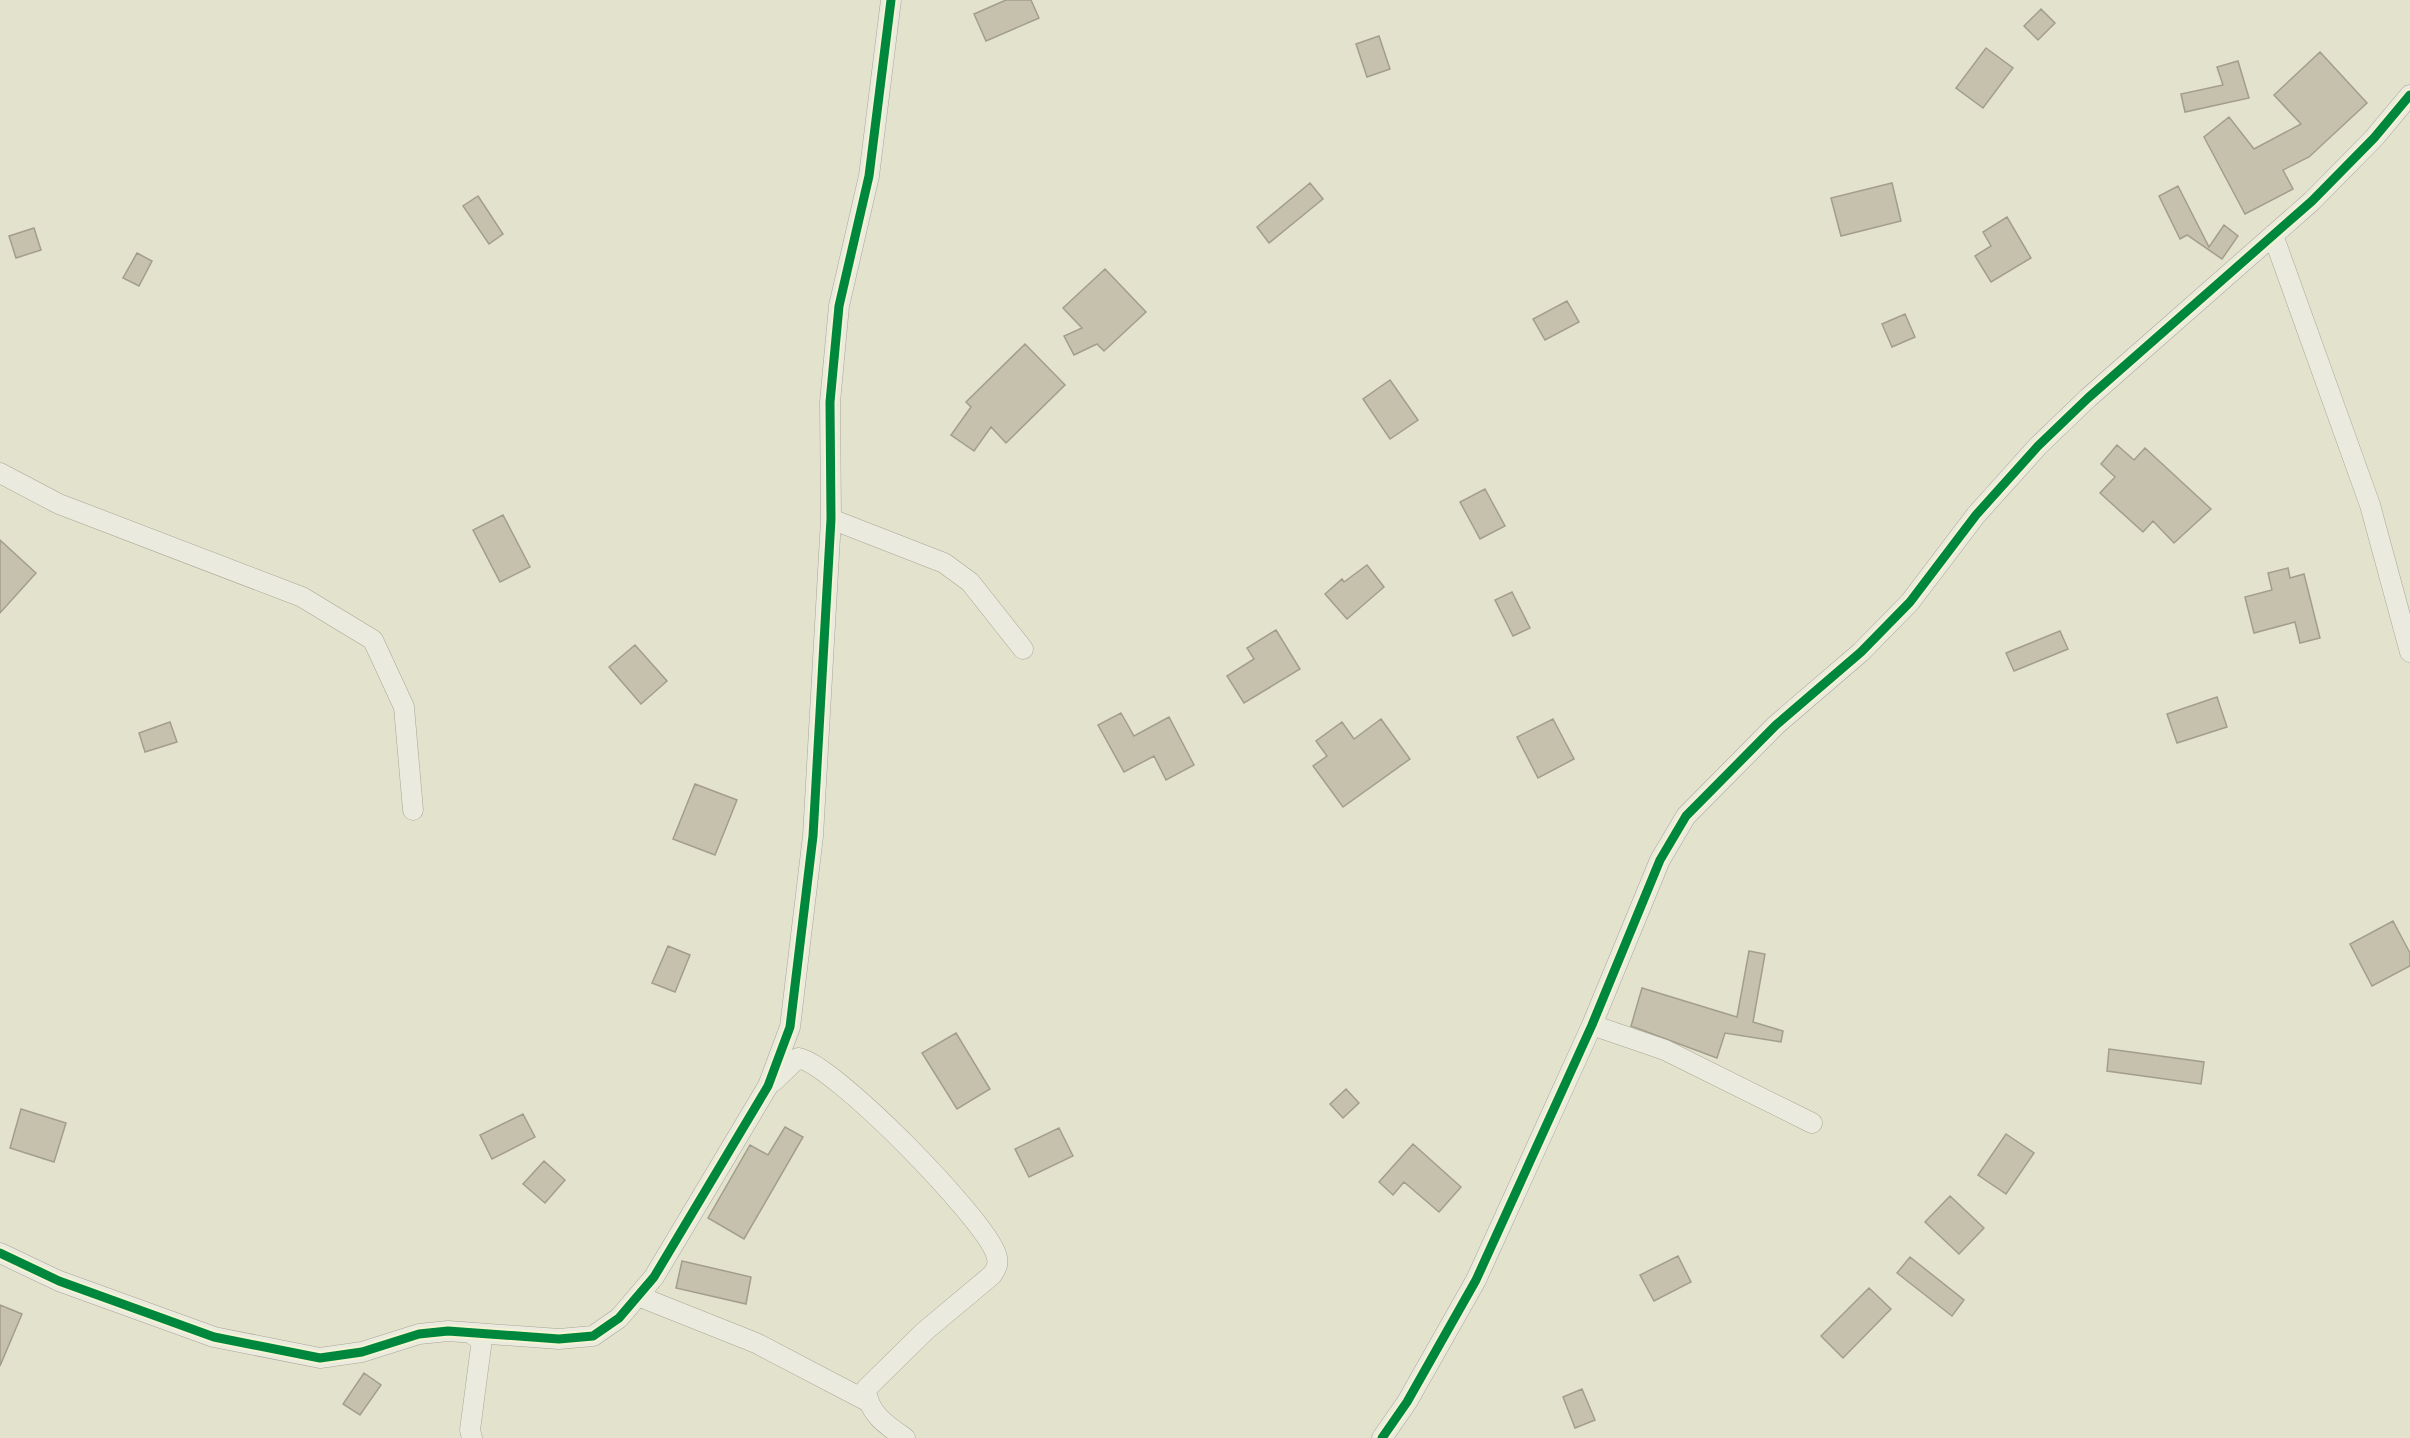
<svg xmlns="http://www.w3.org/2000/svg" width="2410" height="1438" font-family="Merriweather,serif">
<rect width="100%" height="100%" fill="#e3e2cc"/>
<path fill="#c6c1ad" stroke="#a39e8c" stroke-width="1.5" d="M1006 0H1031L1039 18 986 41 974 14Z
M2041 9 2055 23 2038 40 2024 26Z
M1379 36 1390 69 1367 77 1356 44Z
M1986 48 2013 68 1983 108 1956 88Z
M2320 52 2367 103 2309 157 2283 170 2293 189 2245 214 2204 137 2229 117 2254 149 2301 124 2274 95Z
M2238 61 2249 98 2185 112 2181 94 2223 85 2217 67Z
M1310 183 1323 199 1269 243 1257 227Z
M1892 183 1901 221 1841 236 1831 198Z
M2178 186 2209 247 2224 225 2238 236 2222 259 2187 235 2180 239 2159 196Z
M478 196 503 234 489 244 463 206Z
M2007 217 2031 258 1991 282 1975 256 1991 246 1983 232Z
M34 228 41 250 16 258 9 236Z
M137 253 152 261 139 286 123 278Z
M1105 269 1146 312 1104 351 1097 344 1074 355 1064 336 1082 328 1063 308Z
M1567 301 1579 322 1545 340 1533 319Z
M1905 314 1915 337 1892 347 1882 324Z
M1025 344 1065 385 1006 443 991 427 974 451 951 435 971 407 966 402Z
M1390 380 1418 420 1390 439 1363 399Z
M2117 445 2134 460 2145 448 2211 509 2174 543 2153 521 2143 532 2100 493 2115 477 2101 464Z
M1485 489 1505 526 1480 539 1460 502Z
M503 515 530 567 500 582 473 530Z
M0 540 36 573 0 613Z
M1367 565 1384 587 1347 619 1325 594 1342 579 1344 582Z
M2288 568 2290 578 2304 574 2320 638 2300 643 2295 622 2254 633 2245 597 2272 590 2268 573Z
M1512 592 1530 628 1513 636 1495 600Z
M1276 630 1300 669 1244 703 1227 676 1254 659 1247 648Z
M2060 631 2068 649 2014 671 2006 653Z
M635 645 667 681 641 704 609 667Z
M2217 697 2227 727 2177 743 2167 714Z
M1121 713 1134 736 1169 717 1194 765 1166 780 1154 756 1124 772 1098 725Z
M1381 719 1410 759 1343 807 1313 766 1327 756 1316 741 1342 722 1354 739Z
M1553 719 1574 759 1538 778 1517 737Z
M170 722 177 742 145 752 139 733Z
M695 784 737 800 715 855 673 839Z
M2393 921 2410 953V966L2372 986 2350 944Z
M668 946 690 955 675 992 652 983Z
M1749 951 1765 954 1753 1022 1783 1031 1781 1042 1725 1033 1717 1058 1631 1026 1642 988 1737 1017Z
M956 1033 990 1089 957 1109 922 1053Z
M2109 1049 2204 1062 2201 1084 2107 1071Z
M1346 1089 1359 1103 1343 1118 1330 1104Z
M21 1109 66 1123 54 1162 10 1148Z
M523 1114 535 1137 492 1159 480 1135Z
M785 1127 803 1137 744 1239 708 1218 750 1145 768 1155Z
M1059 1128 1073 1156 1029 1177 1015 1149Z
M2006 1134 2034 1153 2006 1194 1978 1175Z
M1413 1144 1461 1187 1439 1212 1404 1182 1393 1195 1379 1182Z
M544 1161 565 1180 545 1203 523 1184Z
M1950 1196 1984 1228 1959 1254 1925 1222Z
M1678 1256 1691 1282 1654 1301 1640 1275Z
M1910 1257 1964 1300 1952 1316 1897 1273Z
M682 1261 751 1277 746 1304 676 1288Z
M1869 1288 1891 1309 1843 1358 1821 1336Z
M0 1305 22 1314 0 1366Z
M364 1373 381 1385 360 1415 343 1404Z
M1582 1389 1595 1420 1575 1428 1563 1397Z"/>
<g fill="none" stroke-linecap="round" stroke-linejoin="round">
<g stroke="#a8a696" stroke-width="21">
<path id="minor" d="M2273 235 2370 505 2410 652
M0 473 59 504 302 597 373 640 404 707 413 810
M831 519 944 563 970 582 1023 649
M1592 1025 1665 1050 1812 1123
M773 1082 798 1058C833 1063 984 1218 996 1254 999 1263 997 1268 992 1275L925 1331 866 1389C868 1413 886 1425 905 1438
M0 1253 59 1281 214 1337 320 1358 362 1352 419 1334 448 1331 559 1339 593 1336 619 1318 654 1277 768 1086 790 1027 813 836 831 519 830 402 839 306 869 176 891 0
M638 1296 756 1343 867 1401
M472 1438 470 1430 482 1339 473 1335
M1382 1438 1407 1402 1476 1280 1592 1025 1660 860 1686 816 1776 725 1861 652 1910 602 1976 515 2038 446 2088 398 2312 201 2374 138 2410 95"/>
</g>
<use href="#minor" stroke="#ebeade" stroke-width="20"/>
<g stroke="#f4f3d2" stroke-width="13">
<path id="cycleway" d="M0 1253 59 1281 214 1337 320 1358 362 1352 419 1334 448 1331 559 1339 593 1336 619 1318 654 1277 768 1086 790 1027 813 836 831 519 830 402 839 306 869 176 891 0
M1382 1438 1407 1402 1476 1280 1592 1025 1660 860 1686 816 1776 725 1861 652 1910 602 1976 515 2038 446 2088 398 2312 201 2374 138 2410 95"/>
</g>
<use href="#cycleway" stroke="#00873e" stroke-width="9"/>
</g>
</svg>
